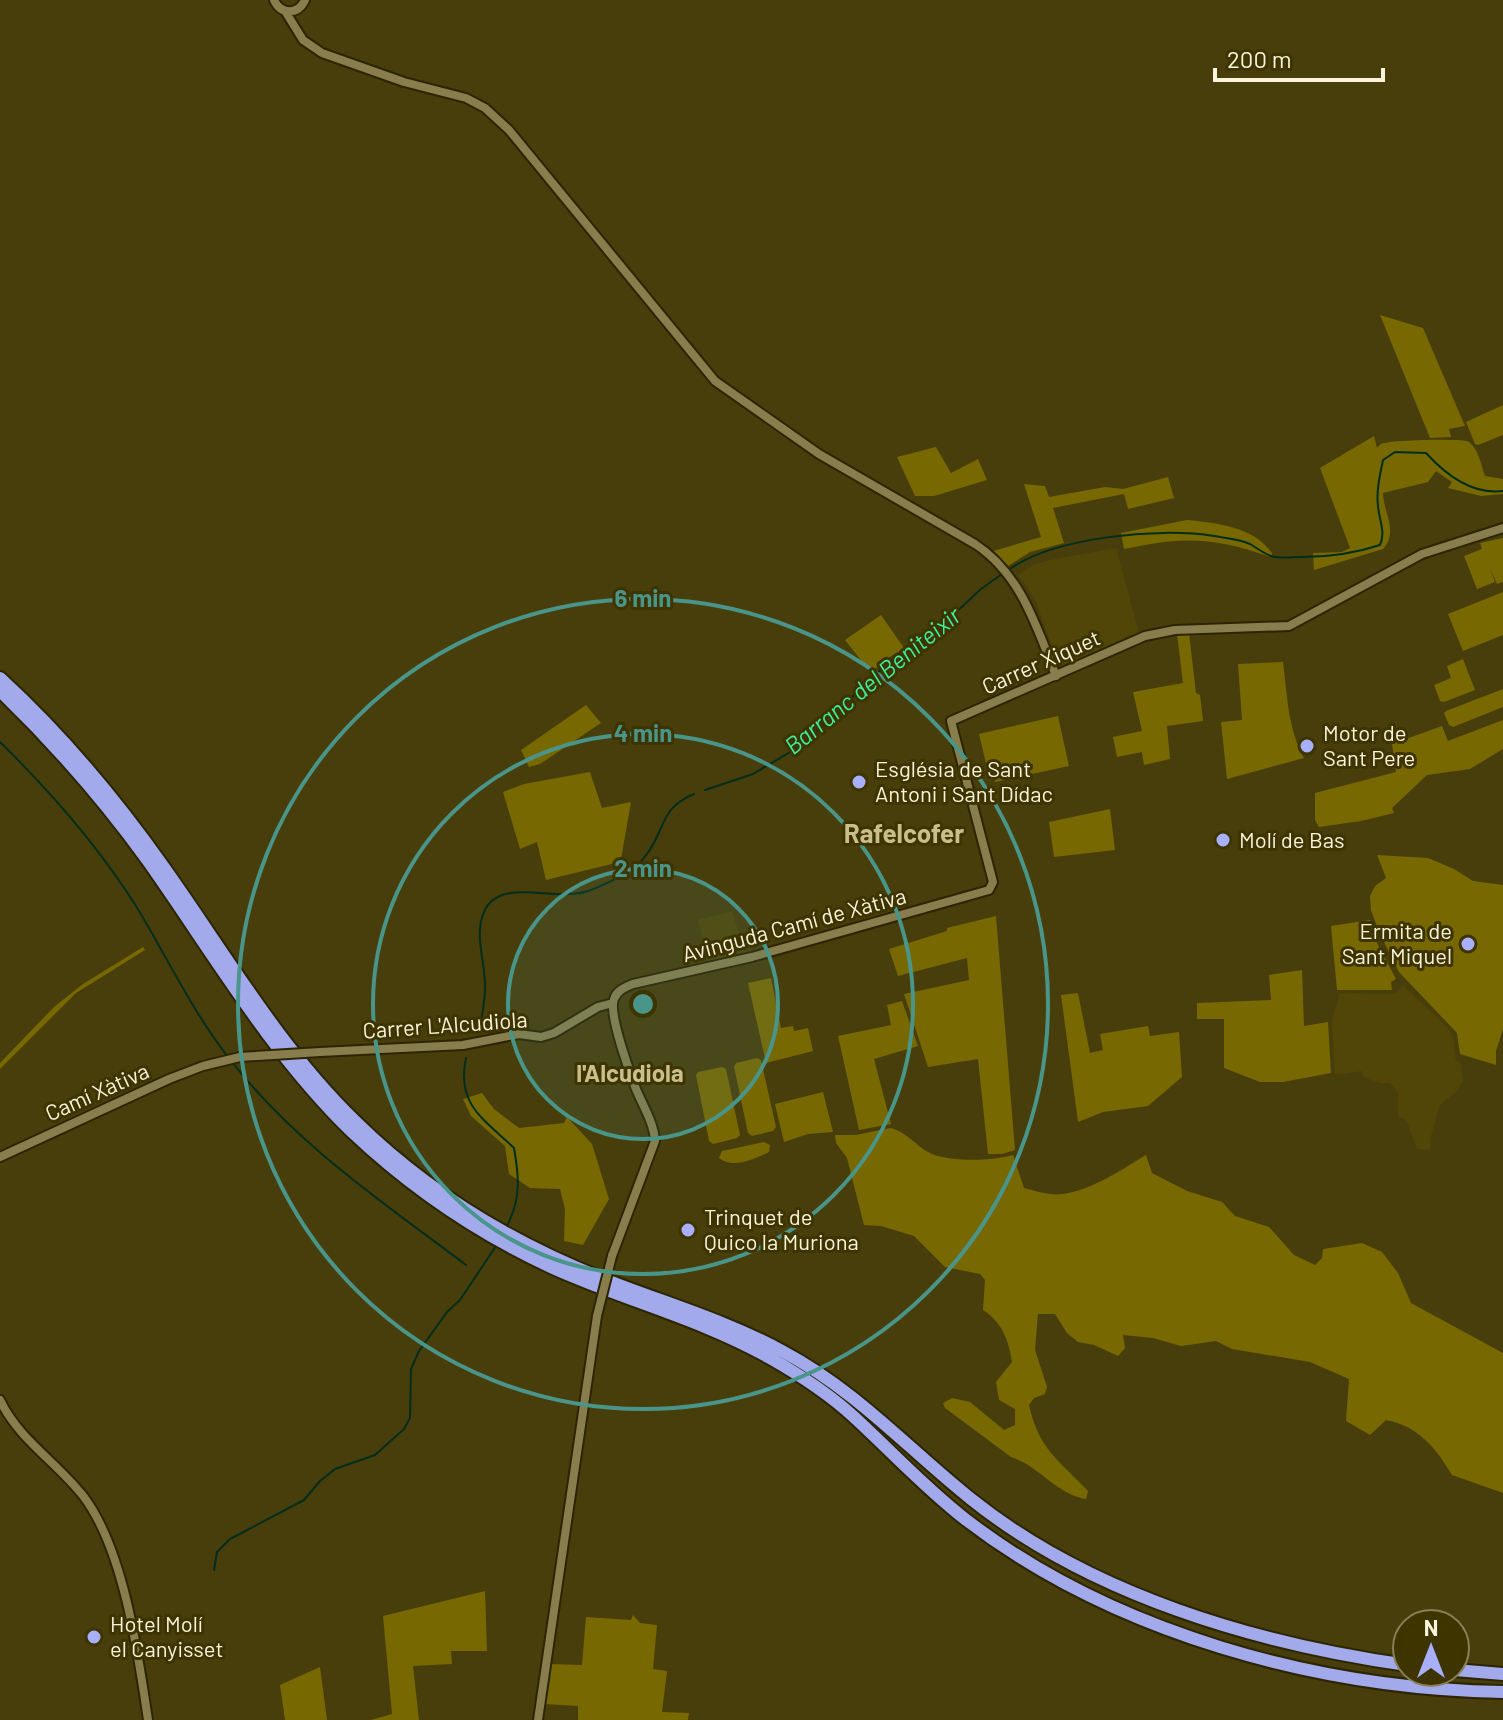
<svg xmlns="http://www.w3.org/2000/svg" width="1503" height="1720" font-family="Barlow,sans-serif">
<rect width="100%" height="100%" fill="#483e0c"/>
<path fill="#514607" d="M1116 548 1139 633 1063 666 1058 664 1035 599 1018 575 1033 565 1050 560Z
M732 911 745 952 708 961 698 920Z
M1403 985 1448 1028 1453 1037 1456 1061 1460 1062 1461 1065 1463 1080 1457 1091 1440 1105 1431 1136 1430 1150 1417 1149 1407 1121 1398 1116V1093L1390 1083H1380L1363 1077 1362 1071 1335 1075 1332 1020 1340 993 1396 994Z"/>
<path fill="#786802" d="M1380 315 1423 328 1465 426 1449 429 1451 437 1430 438Z
M1503 405V435L1478 445 1475 444 1466 422Z
M1374 436 1377 448C1378 447 1379 445 1381 444 1388 440 1465 438 1469 442 1479 450 1481 465 1485 476L1503 479V494L1481 496 1448 488 1452 482 1436 471 1428 482 1383 493C1383 512 1399 531 1383 549L1314 570 1313 553 1342 552 1350 548 1320 468Z
M936 447 951 473 978 459 987 480 934 496H915L897 457Z
M1168 477 1174 498 1128 509 1124 494 1053 508 1064 543 1030 552 1005 568 990 552 1041 537 1024 484 1045 486 1049 497 1105 487 1123 489Z
M1187 520C1218 523 1254 527 1272 553L1271 557C1214 537 1183 536 1124 549L1121 533Z
M1503 538V582L1497 584 1490 568 1495 582 1477 589 1464 556 1482 549 1480 543Z
M1503 592V635L1463 651 1448 614Z
M881 615 904 648 885 660 871 673 845 640Z
M1189 633 1196 693 1200 695 1203 721 1167 726 1170 759 1144 765 1142 752 1117 757 1113 737 1142 731 1133 692 1183 683 1177 634Z
M1463 659 1475 690 1444 702 1440 701 1434 685 1451 678 1447 666Z
M1283 662C1287 693 1288 730 1304 758L1227 779 1221 722 1242 720 1238 664Z
M1503 689V707L1453 727 1449 725 1444 713 1446 711Z
M586 705 601 723 540 764 529 767 521 750Z
M1058 716 1069 766 995 782V779L990 780 979 734Z
M1503 720V749L1470 769 1427 775 1392 808 1394 813 1361 821 1319 827 1315 820V793L1396 772 1392 744 1442 726 1448 741Z
M590 772 602 808 631 802 621 859 620 862 546 880 537 842 520 849 503 792 524 784Z
M1110 809 1115 850 1054 857 1049 822Z
M1377 855 1428 858 1454 869 1473 881 1503 885V1029L1496 1051V1065L1460 1054 1457 1033 1399 972 1379 932 1371 910 1370 896 1375 886 1386 878Z
M996 916 1015 1150 1002 1154H988L978 1059 928 1067 904 994 969 980 967 958 898 976 889 949 947 931V928Z
M1370 920 1377 943 1396 979 1391 982 1392 990H1337L1331 926Z
M143 947 145 950 76 993 0 1069V1063L54 1007 83 984Z
M1302 970 1304 1026 1328 1022 1331 1073 1283 1082H1260L1224 1068V1019H1197V1003L1271 1000 1269 975Z
M771 978 781 1028 793 1026 794 1031 808 1028 813 1051 766 1063 748 983Z
M1078 993 1090 1053 1103 1050 1100 1034 1148 1026 1150 1036 1179 1032 1182 1077 1148 1106 1103 1112 1078 1122 1061 995Z
M902 1001 918 1046 874 1059 891 1124 859 1130 838 1036 891 1025 887 1005Z
M757 1058 761 1060 776 1127 773 1131 752 1136 748 1133 734 1067 736 1063Z
M722 1067 726 1069 740 1135 737 1138 713 1144 709 1141 696 1075 698 1072Z
M823 1092 833 1132 808 1134 784 1142 775 1104Z
M482 1093 494 1109 519 1128 564 1123 567 1117 592 1144 609 1199 583 1245 564 1241 565 1209 560 1189 530 1188 509 1174 505 1146 471 1116 463 1099Z
M890 1128C908 1132 916 1147 932 1154 952 1162 993 1161 1013 1155L1024 1188C1036 1191 1050 1196 1063 1194 1092 1190 1121 1170 1146 1155L1152 1173 1187 1191 1222 1202 1235 1216 1269 1227 1294 1255 1315 1265 1322 1258 1323 1249 1362 1243 1382 1252 1398 1273 1411 1303 1503 1353V1493L1452 1475C1436 1448 1418 1426 1386 1420L1370 1435 1346 1421 1349 1379 1310 1362 1232 1349 1216 1341 1181 1346 1153 1338 1123 1335 1125 1348 1118 1356 1094 1345 1078 1342 1067 1333 1055 1314H1038L1035 1350 1047 1387 1045 1394 1034 1398 1029 1405C1039 1450 1059 1460 1088 1491L1086 1499C1057 1495 1039 1466 1011 1457L945 1408 943 1403 952 1398 970 1402 1004 1430 1015 1425V1409L999 1400 996 1382 1012 1362C1009 1341 1002 1322 983 1310L985 1280 980 1274 945 1267 914 1236 881 1226 864 1225 847 1158 836 1143 835 1135H856Z
M764 1142 770 1145 769 1152C755 1159 732 1169 719 1158L722 1151Z
M485 1591 487 1651H451L452 1664 413 1666 419 1720H371L392 1714 383 1616Z
M633 1615 640 1623 657 1625 653 1669 667 1671 662 1712 689 1713 688 1720H578V1706L544 1704 550 1664 582 1665 586 1617 631 1620Z
M320 1667 327 1720H285L280 1685Z"/>
<g fill="none" stroke-linecap="round" stroke-linejoin="round">
<path stroke="#022e1b" stroke-width="2" d="M1007 571C1052 537 1159 527 1214 536 1225 538 1240 539 1250 544 1257 548 1263 553 1271 556 1281 559 1292 557 1302 557 1330 557 1353 554 1380 545 1386 532 1379 520 1378 506 1376 491 1380 475 1383 460L1395 452 1426 453C1446 475 1472 495 1503 491
M0 742C51 792 98 846 136 906 167 957 191 1009 228 1057
M705 790 753 774 802 745 887 664 938 629 981 589 1002 574
M478 1033C482 1018 485 1001 485 985 485 962 474 934 484 912 500 875 556 904 591 890 610 882 635 872 647 854 666 828 660 808 694 794
M466 1058C456 1105 484 1119 514 1148 519 1176 521 1198 508 1224
M232 1062C296 1144 384 1203 466 1265
M214 1570 217 1552 230 1539 304 1500 320 1481 335 1469 375 1455 404 1429 410 1418 411 1369 419 1351 447 1312 460 1300 496 1246"/>
<g stroke="#2c2500" stroke-width="12">
<path id="tertiary" d="M274 0C281 15 298 15 305 0
M285 11 303 40 322 53 404 82 466 98 485 108 509 130 715 381 819 454 975 544C1021 574 1037 628 1056 676
M320 1052 463 1045 519 1034 541 1037 554 1033 598 1007 613 1003
M0 1157 169 1079 203 1066 240 1057
M612 1256 655 1141C654 1123 643 1106 636 1089 630 1073 608 1013 614 999 617 990 626 987 633 984L752 957 989 890 993 882 951 721 1145 636 1175 630 1289 626 1422 554 1503 528
M0 1400C19 1440 57 1462 84 1497 124 1551 138 1653 148 1720
M538 1720 597 1316"/>
</g>
<g stroke="#2c2500" stroke-width="16">
<path id="motorway" d="M0 678C61 734 115 798 163 866 225 953 278 1046 355 1121 427 1192 516 1245 609 1281 668 1304 727 1321 782 1351 857 1391 906 1447 971 1499 1091 1595 1257 1644 1407 1665
M0 691C54 743 104 800 148 861 213 953 270 1052 351 1131 410 1187 479 1234 553 1268 624 1300 701 1319 770 1358 800 1375 829 1394 854 1417 891 1451 925 1488 965 1519 1113 1633 1318 1689 1503 1692
M1455 1670 1503 1674"/>
</g>
<use href="#tertiary" stroke="#877d4d" stroke-width="8"/>
<use href="#motorway" stroke="#a2aaec" stroke-width="12"/>
<g stroke="#2c2500" stroke-width="12" stroke-linecap="butt">
<path id="tertiary-bridge" d="M240 1057 320 1052
M597 1316 612 1256"/>
</g>
<use href="#tertiary-bridge" stroke="#877d4d" stroke-width="8"/>
</g>
<circle cx="643" cy="1004" r="135" fill="#499589" fill-opacity=".12"/>
<g fill="none" stroke="#499589" stroke-width="4">
<circle cx="643" cy="1004" r="135"/>
<circle cx="643" cy="1004" r="270"/>
<circle cx="643" cy="1004" r="405"/>
</g>
<g fill="#a8b0fc" stroke="#3d3400" stroke-width="3">
<circle cx="1307" cy="746" r="8"/>
<circle cx="859" cy="782" r="8"/>
<circle cx="1223" cy="840" r="8"/>
<circle cx="1468" cy="944" r="8"/>
<circle cx="688" cy="1230" r="8"/>
<circle cx="94" cy="1637" r="8"/>
</g>
<g text-anchor="middle" stroke-width="6" stroke-linejoin="round" paint-order="stroke">
<g font-size="22" fill="#f8f3da" stroke="#3d3400">
<text transform="translate(1041 662) rotate(-24)" y="8">Carrer Xiquet</text>
<text transform="translate(794 925) rotate(-15)" y="8">Avinguda Camí de Xàtiva</text>
<text transform="translate(445 1025) rotate(-4)" y="8">Carrer L'Alcudiola</text>
<text transform="translate(97 1092) rotate(-24)" y="8">Camí Xàtiva</text>
</g>
<g font-size="22" fill="#f8f3da" stroke="#3d3400" text-anchor="start">
<text x="1323" y="741">Motor de<tspan x="1323" dy="25">Sant Pere</tspan></text>
<text x="875" y="777">Església de Sant<tspan x="875" dy="25">Antoni i Sant Dídac</tspan></text>
<text x="1239" y="848">Molí de Bas</text>
<text x="1452" y="939" text-anchor="end">Ermita de<tspan x="1452" dy="25">Sant Miquel</tspan></text>
<text x="704" y="1225">Trinquet de<tspan x="704" dy="25">Quico la Muriona</tspan></text>
<text x="110" y="1632">Hotel Molí<tspan x="110" dy="25">el Canyisset</tspan></text>
</g>
<g font-size="24" font-style="italic" fill="#3dee9f" stroke="#3d3400">
<text transform="translate(873 681) rotate(-39)" y="8">Barranc del Beniteixir</text>
</g>
<g font-size="24" font-weight="bold" fill="#c9bf8d" stroke="#3d3400">
<text x="630" y="1082">l'Alcudiola</text>
</g>
<g font-size="26" font-weight="bold" fill="#c9bf8d" stroke="#3d3400">
<text x="904" y="843">Rafelcofer</text>
</g>
</g>
<circle cx="643" cy="1004" r="12" fill="#499589" stroke="#3d3400" stroke-width="4"/>
<g font-size="24" text-anchor="middle" font-weight="bold" fill="#499589" stroke="#3d3400" stroke-width="6" stroke-linejoin="round" paint-order="stroke">
<text x="643" y="607">6 min</text>
<text x="643" y="742">4 min</text>
<text x="643" y="877">2 min</text>
</g>
<g transform="translate(1431 1648)"><circle r="38" fill="#3d3400" stroke="#888057" stroke-width="2"/>
<path d="M0-6L14 30L0 20L-14 30Z" fill="#a8b0fc"/>
<text y="-12" font-size="22" font-weight="bold" text-anchor="middle" fill="#f8f3da">N</text>
</g>
<path d="M1215 68v12h168v-12" fill="none" stroke="#f8f3da" stroke-width="4"/>
<text x="1227" y="68" font-size="24" fill="#f8f3da" stroke="#3d3400" stroke-width="6" paint-order="stroke">200 m</text>
</svg>
